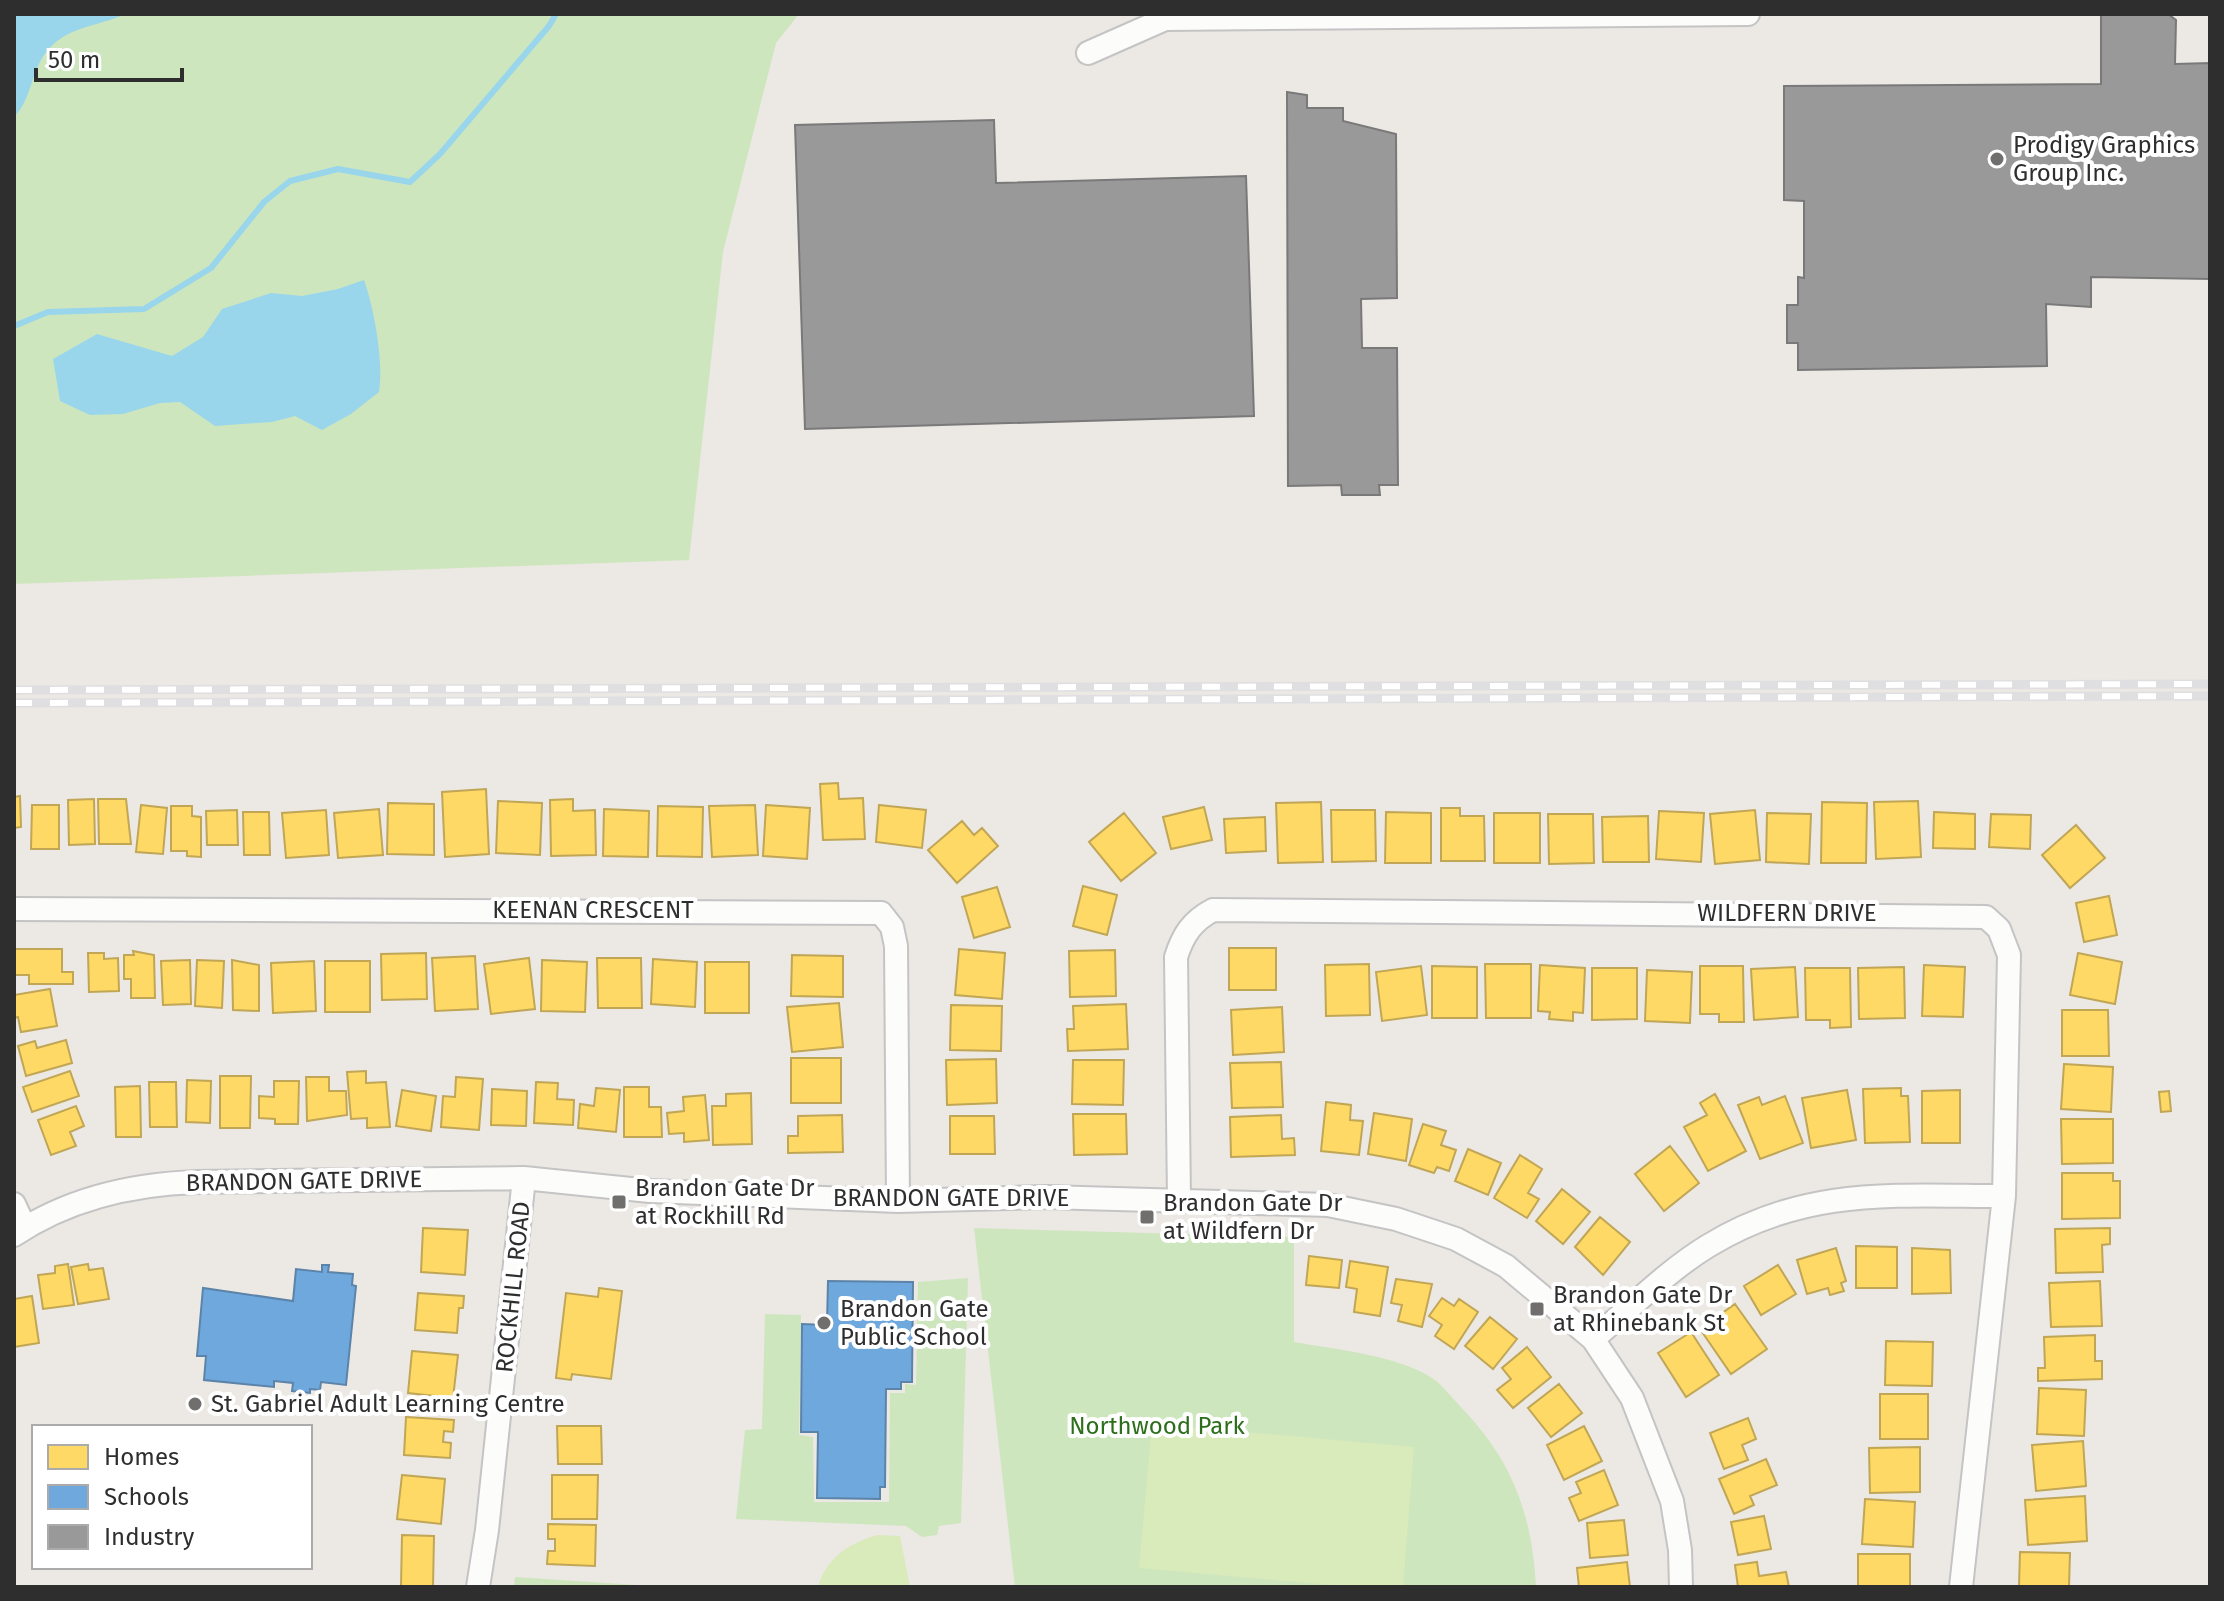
<svg xmlns="http://www.w3.org/2000/svg" width="2224" height="1601" font-family="'Fira Sans',sans-serif">
<rect width="100%" height="100%" fill="#ece8e4"/>
<path fill="#cee6be" d="M14 14H799L776 43 723 252 689 560 14 584Z
M974 1228 1294 1237V1342C1333 1349 1403 1356 1435 1380 1444 1387 1452 1398 1460 1406 1512 1460 1532 1513 1536 1587H1015Z
M968 1278 961 1523 939 1526 937 1535 922 1537 906 1526 736 1519 745 1430 762 1429 765 1314 801 1315 799 1435 813 1437 814 1502H889L890 1393H905V1384L916 1385 918 1282Z
M515 1577 637 1585 645 1587H514Z"/>
<path fill="#d9eabb" d="M1152 1424 1414 1447 1403 1587H1354L1139 1568Z
M877 1535 900 1536 910 1587H818C827 1557 848 1544 877 1535Z"/>
<path fill="#99d6ec" d="M14 14H126C97 27 64 26 44 55 31 74 31 100 14 117Z
M364 280C374 308 384 362 379 392L351 414 322 430 295 416 272 422 215 426 180 402 160 403 123 414 90 415 60 401 53 359 97 334 172 356 203 337 222 309 271 293 302 296 338 289Z"/>
<path fill="#ffd966" stroke="#c0a655" stroke-width="2" d="M838 783 839 799 863 798 865 839 823 840 820 784Z
M486 789 489 854 445 857 442 792Z
M20 796 21 827 14 828V797Z
M94 799 95 844 69 845 68 800Z
M98 799H126L131 844H99Z
M573 799V811L595 810 596 855 551 856 550 800Z
M498 801 542 803 540 855 496 853Z
M1918 801 1921 857 1876 859 1874 802Z
M1321 802 1323 862 1278 863 1276 803Z
M1822 802 1867 803 1866 863H1821Z
M388 803 434 804V855L387 854Z
M32 805H59V849H31Z
M141 805 167 808 163 854 136 852Z
M755 805 758 855 712 857 709 806Z
M766 805 810 808 807 859 763 856Z
M879 805 926 810 922 848 876 842Z
M171 806H192V816L201 817V857L187 856V851H171Z
M658 806 703 807 702 857 657 856Z
M1204 807 1212 840 1171 849 1163 817Z
M1441 808H1460V816H1484L1485 861H1441Z
M379 809 383 855 338 858 334 813Z
M604 809 649 811 648 857 603 856Z
M237 810 238 845H207L206 811Z
M326 810 329 855 286 858 282 813Z
M1331 810H1375L1376 861 1332 862Z
M1755 810 1760 860 1715 864 1710 814Z
M1659 811 1704 813 1701 862 1656 859Z
M243 812H269L270 855H244Z
M1386 812 1431 813V863H1385Z
M1934 812 1975 814V849L1933 848Z
M1124 813 1156 853 1121 881 1089 842Z
M1494 813H1540V863H1494Z
M1767 813 1811 814 1809 864 1766 862Z
M1548 814H1593L1594 863 1549 864Z
M1991 814 2031 815 2030 849 1989 847Z
M1648 816 1649 862H1603L1602 817Z
M1265 817 1266 851 1226 853 1224 819Z
M962 821 974 835 982 828 998 846 957 883 928 850Z
M2076 825 2105 858 2070 888 2042 855Z
M1083 886 1117 895 1107 935 1073 926Z
M997 887 1010 927 974 938 962 897Z
M2109 896 2117 935 2084 942 2076 903Z
M1229 948H1276V990H1229Z
M14 949H62V972H73V984H29V975H14Z
M959 949 1005 953 1002 999 955 995Z
M1115 950 1116 996 1070 997 1069 951Z
M133 951 154 955 155 998H131V979H124V955H134Z
M88 953H104V959L118 958 119 991 89 992Z
M426 953 427 999 382 1000 381 954Z
M2078 953 2122 962 2115 1004 2070 995Z
M792 955 843 956V997L791 996Z
M475 956 478 1009 435 1011 432 958Z
M529 958 535 1009 491 1014 484 964Z
M597 958H641L642 1008H598Z
M653 959 697 962 695 1007 651 1004Z
M190 960 191 1004 163 1005 161 961Z
M197 960 224 961 222 1008 195 1006Z
M232 960 259 965V1011L233 1010Z
M542 960 587 962 585 1012 541 1011Z
M314 961 316 1011 273 1013 271 963Z
M325 961H370V1012H325Z
M705 962H749V1013H705Z
M1369 964 1370 1015 1326 1016 1325 965Z
M1485 964H1531V1018H1486Z
M1540 965 1585 968 1583 1013 1573 1012V1021L1549 1019 1550 1012 1538 1011Z
M1924 965 1965 967 1963 1017 1922 1016Z
M1421 966 1427 1015 1382 1021 1376 972Z
M1432 966 1477 967V1018H1432Z
M1700 966H1743L1744 1022H1719V1014H1700Z
M1795 967 1798 1017 1754 1020 1751 969Z
M1904 967 1905 1018 1859 1019 1858 968Z
M1592 968H1637V1019L1592 1020Z
M1805 968H1850L1851 1027 1830 1028V1020H1806Z
M1647 970 1692 972 1690 1023 1645 1021Z
M50 989 57 1026 21 1032 18 1017 14 1018V995Z
M839 1003 843 1047 792 1052 787 1007Z
M1126 1004 1128 1049 1068 1051 1067 1029H1074L1073 1006Z
M951 1005 1002 1006 1001 1051 950 1050Z
M1282 1007 1284 1052 1233 1055 1231 1010Z
M2062 1010H2108L2109 1056H2062Z
M66 1040 72 1063 26 1076 18 1046 35 1041 37 1048Z
M791 1058H841V1103H791Z
M996 1059 997 1103 947 1105 946 1060Z
M1073 1060H1124L1123 1105 1072 1104Z
M1281 1062 1283 1107 1232 1108 1230 1063Z
M2064 1064 2113 1067 2111 1112 2061 1109Z
M70 1071 79 1096 32 1112 23 1087Z
M366 1071V1083L386 1082 390 1127 367 1128V1118L351 1119 347 1072Z
M220 1076H251L250 1128H220Z
M306 1077H329V1091H346L347 1115 307 1121Z
M456 1077 483 1079 479 1130 441 1127 443 1096 455 1097Z
M187 1080 211 1081 210 1123 186 1122Z
M274 1081H299L298 1124H275V1119L259 1118V1096L274 1097Z
M149 1082H176L177 1127H150Z
M536 1082 558 1083 557 1099 574 1100 573 1125 534 1123Z
M140 1086 141 1137H116L115 1087Z
M624 1087H649V1107H661L662 1137H624Z
M596 1088 620 1090 616 1132 578 1128 580 1104 594 1106Z
M1901 1088V1096H1908L1910 1142 1865 1143 1863 1089Z
M492 1089 527 1091 526 1126 491 1125Z
M402 1090 436 1096 431 1131 396 1126Z
M1847 1090 1856 1140 1811 1148 1802 1098Z
M1960 1090V1143H1922V1091Z
M2169 1091 2171 1111 2161 1112 2159 1092Z
M751 1093 752 1144 713 1145 712 1106H726V1094Z
M1715 1094 1746 1151 1708 1171 1684 1127 1707 1115 1700 1103Z
M705 1095 709 1140 684 1142V1133L669 1134 667 1113 684 1111 683 1097Z
M1785 1096 1803 1143 1760 1159 1738 1105 1759 1097 1762 1105Z
M1326 1102 1351 1105 1350 1120 1363 1121 1359 1155 1321 1151Z
M76 1106 84 1126 70 1132 76 1146 51 1155 38 1120Z
M1374 1113 1412 1119 1406 1161 1368 1154Z
M1073 1114H1126L1127 1154 1074 1155Z
M842 1115 843 1152 788 1153V1136H798V1116Z
M1281 1115 1282 1139 1294 1138 1295 1155 1231 1157 1230 1117Z
M950 1116H994L995 1154H950Z
M2061 1119H2113V1163L2062 1164Z
M1423 1124 1446 1131 1441 1145 1456 1150 1449 1171 1437 1167 1434 1173 1409 1165Z
M1670 1146 1699 1183 1664 1211 1635 1174Z
M1468 1149 1501 1163 1488 1195 1455 1181Z
M1520 1155 1542 1169 1528 1193 1539 1199 1527 1218 1494 1198Z
M2062 1173H2113V1181H2120V1218L2062 1219Z
M1562 1189 1590 1212 1563 1244 1536 1221Z
M1600 1217 1630 1242 1603 1275 1575 1247Z
M423 1228 468 1230 465 1275 421 1272Z
M2110 1228V1244L2102 1245 2103 1272 2056 1273 2055 1229Z
M1856 1246 1897 1247V1288H1856Z
M1836 1248 1846 1281 1841 1283 1844 1291 1830 1295 1828 1288 1807 1294 1797 1260Z
M1912 1248 1950 1250 1951 1293 1912 1294Z
M1309 1256 1342 1260 1339 1288 1306 1285Z
M1350 1261 1388 1267 1380 1316 1354 1312 1357 1289 1346 1287Z
M68 1264 74 1305 43 1309 38 1275 55 1273V1266Z
M88 1264 89 1270 103 1268 109 1299 78 1304 71 1267Z
M1778 1265 1796 1294 1761 1315 1744 1286Z
M1396 1279 1432 1284 1422 1327 1398 1321 1402 1305 1391 1303Z
M2100 1281 2102 1326 2051 1327 2049 1283Z
M599 1288 622 1291 611 1379 572 1374 571 1380 556 1378 566 1293 598 1297Z
M418 1293 464 1296 463 1308H459L457 1333 415 1330Z
M32 1296 39 1343 14 1347V1299Z
M1442 1298 1454 1306 1459 1299 1478 1312 1454 1349 1435 1336 1442 1325 1429 1316Z
M1735 1304 1767 1349 1731 1374 1700 1329Z
M1490 1317 1517 1339 1493 1369 1465 1346Z
M1691 1332 1719 1375 1686 1397 1658 1353Z
M2095 1335V1361H2102V1379L2038 1381V1368H2045L2044 1337Z
M1886 1341 1933 1342 1932 1386 1885 1385Z
M1527 1347 1551 1377 1513 1408 1497 1390 1511 1379 1502 1368Z
M412 1351 458 1355 453 1398 408 1393Z
M1559 1384 1582 1413 1551 1437 1528 1408Z
M2039 1388 2086 1390 2084 1436 2037 1434Z
M1880 1394H1928V1439H1880Z
M406 1417 454 1420 453 1432 444 1431 443 1442 451 1443 450 1458 404 1455Z
M1748 1418 1756 1439 1742 1445 1748 1460 1724 1469 1710 1433Z
M557 1426H601L602 1464H558Z
M1584 1426 1602 1461 1564 1480 1547 1445Z
M2083 1441 2086 1486 2036 1491 2032 1445Z
M1920 1447V1492L1870 1493 1869 1448Z
M1766 1459 1777 1485 1750 1496 1754 1505 1734 1514 1719 1479Z
M1604 1470 1618 1505 1579 1521 1569 1498 1581 1493 1576 1482Z
M402 1475 445 1479 441 1524 397 1519Z
M552 1475H598L597 1519H552Z
M2085 1496 2087 1541 2028 1545 2025 1500Z
M1865 1499 1915 1502 1913 1547 1862 1544Z
M1764 1516 1771 1549 1738 1555 1731 1522Z
M1624 1520 1628 1555 1590 1558 1587 1523Z
M548 1524 596 1525 595 1566 547 1564 548 1551H555V1539H548Z
M402 1535 434 1536 433 1587H401Z
M2020 1552 2070 1553 2069 1587H2019Z
M1858 1554H1910V1587H1858Z
M1627 1562 1630 1587H1579L1577 1568Z
M1757 1562 1759 1576 1786 1572 1789 1587H1738L1735 1565Z"/>
<path fill="#6fa8dc" stroke="#5c83a8" stroke-width="2" d="M322 1265H329L328 1272 353 1274 352 1285 356 1286 346 1385 321 1382 320 1390 310 1389V1393L292 1391 293 1383 274 1381V1387L204 1380 206 1356H197L203 1288 293 1301 296 1269 322 1272Z
M828 1281 913 1282 912 1382H901V1389H886L885 1487H880V1499L817 1498 818 1432H801L802 1324 827 1325Z"/>
<path fill="#999" stroke="#797979" stroke-width="2" d="M2101 14H2168L2176 20 2175 64 2210 63V279L2091 277V307L2046 304 2047 366 1798 370V343H1787V305H1798V277L1804 278V201L1784 200V86L2101 84Z
M1287 92 1307 95V108H1343V121L1396 134 1397 298 1361 299 1362 348H1397L1398 485H1379L1380 495H1342L1341 485 1288 486Z
M994 120 996 183 1246 176 1254 416 805 429 795 125Z"/>
<g fill="none" stroke-linecap="round" stroke-linejoin="round">
<path stroke="#99d6ec" stroke-width="6" d="M14 326 48 312 144 309 211 268 264 202 290 181 338 169 410 182 440 154 549 26 556 14"/>
<g stroke="#c5c4c5" stroke-width="26">
<path id="minor" d="M1088 53 1165 19 1748 14
M14 909 881 913 892 927 896 946 898 1201
M1179 1199 1176 957C1183 935 1192 921 1213 910L1986 917 1999 929 2009 955 2004 1196 1961 1587
M14 1204 25 1228
M14 1235C68 1199 133 1184 197 1182L524 1178 650 1191 898 1201 1047 1197 1328 1205 1396 1219 1456 1239 1506 1266 1593 1339 1632 1398 1672 1501 1680 1550 1681 1587
M1593 1339C1630 1309 1667 1271 1708 1246 1806 1186 1895 1196 2004 1196
M478 1587 487 1530 524 1178"/>
</g>
<use href="#minor" stroke="#fcfcfb" stroke-width="22"/>
<g stroke="#dfdfe1" stroke-width="9">
<path id="rail" d="M14 690 2210 684
M14 703 2210 696"/>
</g>
<use href="#rail" stroke="#fff" stroke-width="6" stroke-dasharray="18" stroke-linecap="butt"/>
</g>
<g fill="#706f6e" stroke="#fff" stroke-width="3">
<circle cx="1997" cy="159" r="8"/>
<rect x="611" y="1194" width="16" height="16" rx="4"/>
<rect x="1139" y="1209" width="16" height="16" rx="4"/>
<rect x="1529" y="1301" width="16" height="16" rx="4"/>
<circle cx="824" cy="1323" r="8"/>
<circle cx="195" cy="1404" r="8"/>
</g>
<g text-anchor="middle" stroke-width="8" stroke-linejoin="round" paint-order="stroke">
<g font-size="24" fill="#2e2e2e" stroke="#fff" text-anchor="start">
<text x="2013" y="153">Prodigy Graphics<tspan x="2013" dy="28">Group Inc.</tspan></text>
<text x="635" y="1196">Brandon Gate Dr<tspan x="635" dy="28">at Rockhill Rd</tspan></text>
<text x="1163" y="1211">Brandon Gate Dr<tspan x="1163" dy="28">at Wildfern Dr</tspan></text>
<text x="1553" y="1303">Brandon Gate Dr<tspan x="1553" dy="28">at Rhinebank St</tspan></text>
<text x="840" y="1317">Brandon Gate<tspan x="840" dy="28">Public School</tspan></text>
<text x="211" y="1412">St. Gabriel Adult Learning Centre</text>
</g>
<g font-size="24" fill="#2e2e2e" stroke="#fff">
<text x="593" y="918">KEENAN CRESCENT</text>
<text x="1787" y="921">WILDFERN DRIVE</text>
<text transform="translate(304 1181) rotate(-1)" y="8">BRANDON GATE DRIVE</text>
<text x="951" y="1206">BRANDON GATE DRIVE</text>
<text transform="translate(513 1287) rotate(-84)" y="8">ROCKHILL ROAD</text>
</g>
<g font-size="24" fill="#2c6e1b" stroke="#fff">
<text x="1157" y="1434">Northwood Park</text>
</g>
</g>
<rect width="2224" height="1601" fill="none" stroke="#2e2e2e" stroke-width="32"/>
<rect x="32" y="1425" width="280" height="144" fill="#ffffff" stroke="#ababab" stroke-width="2"/>
<rect x="48" y="1445" width="40" height="24" fill="#ffd966" stroke="#ababab" stroke-width="2"/>
<text x="104" y="1465" font-size="24" fill="#2e2e2e">Homes</text>
<rect x="48" y="1485" width="40" height="24" fill="#6fa8dc" stroke="#ababab" stroke-width="2"/>
<text x="104" y="1505" font-size="24" fill="#2e2e2e">Schools</text>
<rect x="48" y="1525" width="40" height="24" fill="#999999" stroke="#ababab" stroke-width="2"/>
<text x="104" y="1545" font-size="24" fill="#2e2e2e">Industry</text>
<path d="M36 68v12h146v-12" fill="none" stroke="#2e2e2e" stroke-width="4"/>
<text x="48" y="68" font-size="24" fill="#2e2e2e" stroke="#ffffff" stroke-width="6" paint-order="stroke">50 m</text>
</svg>
